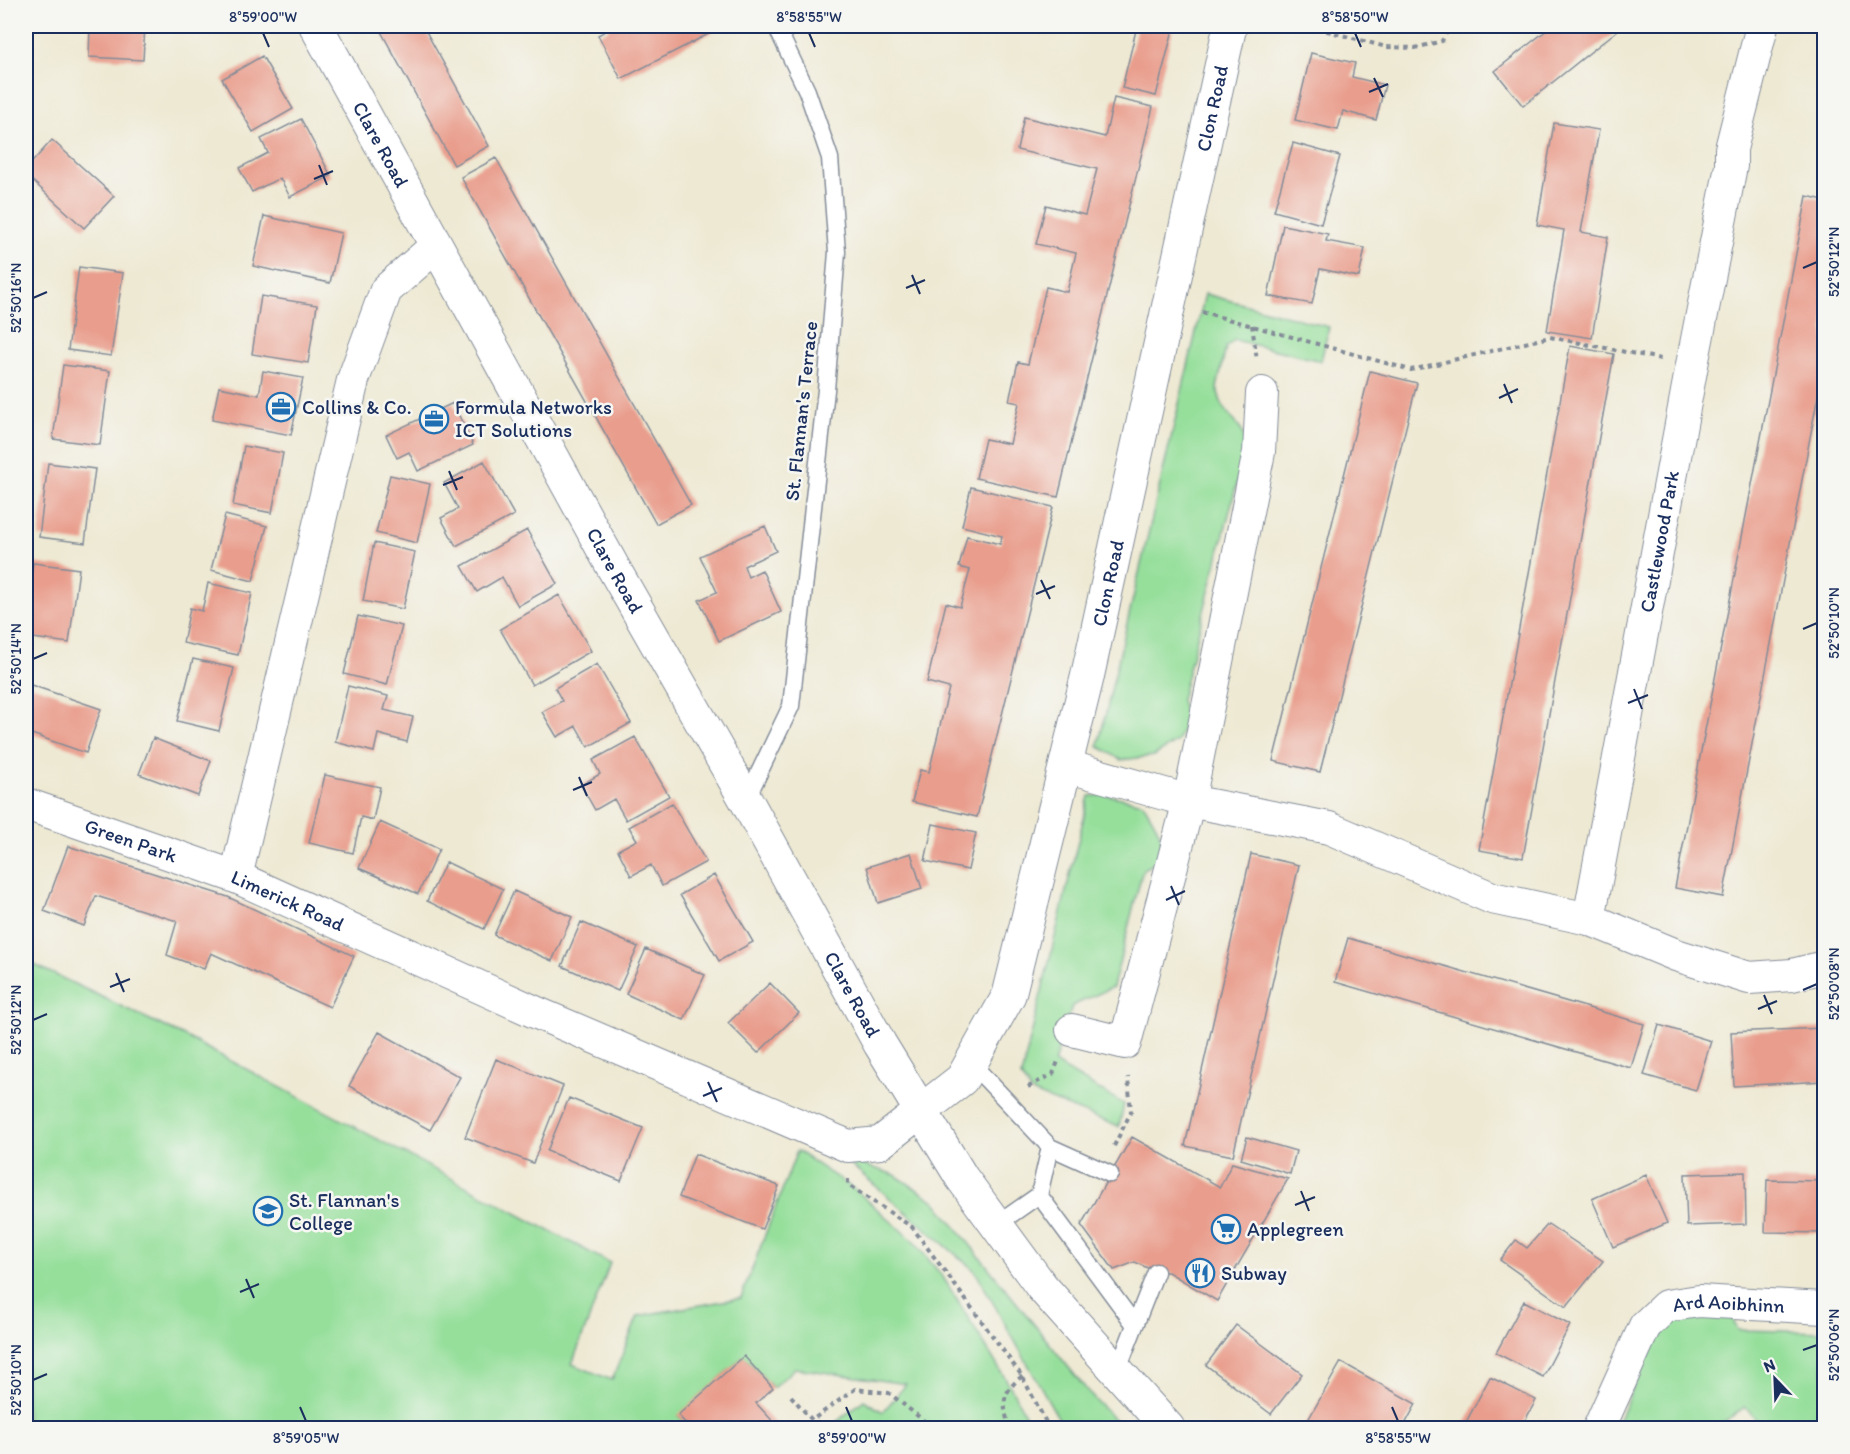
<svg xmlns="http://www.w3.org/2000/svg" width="1850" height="1454" font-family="Itim,sans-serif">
<rect width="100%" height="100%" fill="#f6f6f2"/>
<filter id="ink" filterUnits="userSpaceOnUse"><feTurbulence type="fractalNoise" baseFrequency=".0167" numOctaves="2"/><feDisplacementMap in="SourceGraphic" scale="12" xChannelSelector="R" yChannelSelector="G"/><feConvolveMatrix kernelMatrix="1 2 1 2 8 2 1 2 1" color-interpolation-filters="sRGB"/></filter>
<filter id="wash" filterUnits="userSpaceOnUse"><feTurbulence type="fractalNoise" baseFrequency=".008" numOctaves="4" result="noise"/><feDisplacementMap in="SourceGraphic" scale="24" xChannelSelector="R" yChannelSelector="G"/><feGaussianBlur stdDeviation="1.35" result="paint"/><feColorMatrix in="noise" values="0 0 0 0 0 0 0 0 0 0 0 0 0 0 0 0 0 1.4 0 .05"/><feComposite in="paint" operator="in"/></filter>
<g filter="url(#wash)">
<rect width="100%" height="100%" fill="#eee9d3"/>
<path fill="#96df9b" stroke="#58877c" stroke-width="1.5" d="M1205 294 1329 327 1321 361 1235 340 1226 347 1217 388 1222 406 1241 429 1247 444 1181 700 1187 720 1177 741 1154 756 1121 760 1098 746Z
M1108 795 1143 803C1151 816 1171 845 1159 860 1156 864 1148 866 1143 869L1113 987 1072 1006 1054 1063 1124 1104 1119 1127 1031 1092 1021 1077 1089 796Z
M26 961 184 1036 610 1263 572 1364 612 1380 638 1316 741 1298 797 1151 857 1191 914 1242 943 1277 1010 1386 1032 1428H829L864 1400 883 1412 906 1384 795 1368 773 1388 744 1356 679 1416 690 1428H26Z
M843 1158 895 1175 935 1201 1094 1399 1123 1428H1064L975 1271Z
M1697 1313 1731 1314 1738 1330 1824 1332V1428H1763L1745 1407 1715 1428H1615L1658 1333 1676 1320Z"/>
<g id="blocks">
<path fill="#e99e8d" d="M90 26H145L143 60 89 57Z
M378 26H423L489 146 454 165Z
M607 26H724L621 79 598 35 609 29Z
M1137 26H1174L1156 96 1122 88Z
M1552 26H1623L1523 106 1495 71Z
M1311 53 1355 63 1352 77 1385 85 1376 120 1343 111 1338 130 1295 120Z
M262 56 293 109 253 132 222 79Z
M1114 98 1153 107 1058 497 976 478 985 439 1010 444 1019 403 1009 401 1018 362 1028 364 1046 287 1067 292 1076 253 1036 244 1046 205 1085 215 1097 169 1017 150 1024 117 1105 137Z
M301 119 331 176 290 197 280 178 252 192 239 168 268 153 261 139Z
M1554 123 1599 130 1581 232 1608 237 1592 338 1547 331 1564 230 1537 225Z
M52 140 114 196 84 228 26 175V169Z
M1293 143 1340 156 1321 224 1274 211Z
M496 158 691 505 656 524 461 177Z
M1807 196 1824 200V364L1723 897 1675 888Z
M264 216 341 233 330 283 253 266Z
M1283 225 1328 234 1326 241 1365 248 1359 277 1320 269 1312 304 1268 296Z
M79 267 123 273 111 356 68 350Z
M261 296 317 305 308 363 252 354Z
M1570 346 1614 354 1523 858 1479 850Z
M63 365 110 371 100 445 53 439Z
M263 371 303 378 291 435 212 420 219 387 259 395Z
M1370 371 1417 383 1320 772 1273 761Z
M453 403 473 445 418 471 409 452 397 458 386 435Z
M244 446 283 453 272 513 233 505Z
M484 461 514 515 456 546 441 518 458 509 444 483Z
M48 463 95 469 85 543 39 537Z
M390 475 430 484 417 543 376 533Z
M971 487 1053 507 977 817 912 802 920 770 929 772 949 688 927 682 946 603 960 607 970 570 959 567 967 536 1000 544 1002 536 962 526Z
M225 515 267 526 253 581 211 570Z
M765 526 776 551 744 566 748 577 762 570 781 612 719 641 699 600 717 592 700 556Z
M527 530 557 584 518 606 502 577 477 592 462 566Z
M374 543 415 552 403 609 363 601Z
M33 563 79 569 69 643 26 637V616Z
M208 583 252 593 238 655 183 643 190 608 202 611Z
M559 595 591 651 532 685 500 629Z
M358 616 402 626 387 685 344 674Z
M193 659 234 668 219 731 177 721Z
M597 664 631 723 588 747 576 726 557 737 542 712 562 701 555 688Z
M31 685 101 709 86 753 26 732V700Z
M348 686 388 696 384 710 413 717 407 742 378 734 374 752 335 742Z
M635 737 669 796 626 820 614 799 595 810 581 785 600 774 593 760Z
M153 738 211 761 198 796 139 774Z
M325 775 380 787 373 820 361 817 353 853 309 843Z
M672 803 706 862 662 886 651 865 631 876 618 850 637 840 629 827Z
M380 822 439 849 418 894 359 868Z
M933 824 976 833 968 870 925 861Z
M68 846 228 897 354 956 330 1007 211 953 204 969 167 955 177 921 96 896 84 926 44 911Z
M911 853 922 889 878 903 867 867Z
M1251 854 1299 865 1233 1156 1185 1146Z
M446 862 503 889 484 929 427 901Z
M714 875 753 942 719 961 680 895Z
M514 891 572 917 552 961 494 935Z
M581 922 638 947 618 991 562 966Z
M1348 938 1644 1024 1631 1068 1335 982Z
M646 949 705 975 684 1020 626 994Z
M770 983 799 1013 758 1053 728 1023Z
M1659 1025 1711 1041 1696 1090 1644 1075Z
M1824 1028V1081L1734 1086 1731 1032Z
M379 1032 460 1077 430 1130 349 1086Z
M496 1059 563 1086 533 1163 465 1137Z
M569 1098 643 1128 621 1181 547 1151Z
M1132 1137 1220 1187 1232 1163 1288 1179 1217 1301 1168 1272H1156L1135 1262 1114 1270 1081 1225Z
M1247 1137 1296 1151 1290 1174 1241 1159Z
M695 1154 779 1186 762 1229 679 1197Z
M1745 1172 1746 1224 1687 1226 1685 1174Z
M1646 1175 1667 1223 1613 1247 1592 1199Z
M1767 1180 1824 1181V1233L1765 1232Z
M1548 1224 1603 1261 1566 1307 1500 1260 1516 1240 1527 1248Z
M1524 1301 1570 1325 1543 1377 1496 1353Z
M1236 1325 1302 1374 1271 1414 1206 1365Z
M744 1356 773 1388 756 1403 779 1428H690L678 1415Z
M1341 1362 1416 1404 1403 1428 1304 1427Z
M1490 1377 1536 1400 1521 1428H1463Z"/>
</g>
</g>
<g filter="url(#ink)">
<use href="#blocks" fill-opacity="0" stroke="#848c98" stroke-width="1.5"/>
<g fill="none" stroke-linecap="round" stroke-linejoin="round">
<g stroke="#848c98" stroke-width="19">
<path id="service" d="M746 800 791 706 826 390 837 252 830 158 807 91 776 26
M971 1063 1050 1147 1110 1174
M1050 1147 1039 1195 1135 1325
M996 1225 1039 1195
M1117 1371 1156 1272"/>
</g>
<g stroke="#848c98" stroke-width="34">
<g id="minor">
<path d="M1066 766 1189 801 1329 828 1492 898 1589 919 1676 955 1749 978 1792 975 1824 967"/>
<path id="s1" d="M26 804 236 877 535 1012 848 1146 880 1143 921 1111"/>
<path d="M236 877 353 380 386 290 436 246"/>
<path id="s2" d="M1589 919 1692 365 1731 166V149L1762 26"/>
<path d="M1072 1030 1125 1043 1189 801 1259 452 1262 393"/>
<path id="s3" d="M1599 1428 1645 1326 1666 1306 1699 1301 1824 1308"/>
</g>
</g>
<g stroke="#848c98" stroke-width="35">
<g id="secondary">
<path id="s4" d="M316 26 614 569 746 800 880 1044 962 1178 1042 1287 1168 1428"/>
<path id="s5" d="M921 1111 962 1079 1009 995 1087 678 1230 26"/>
</g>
</g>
<path stroke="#848c98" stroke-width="4" stroke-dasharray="4.5 4.5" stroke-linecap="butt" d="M1309 26 1386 47 1415 48 1442 41 1450 26
M1202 312 1411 370 1550 337 1661 359
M1252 325 1257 360
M1028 1087 1053 1074 1059 1059
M1114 1146 1131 1112 1128 1077
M848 1179V1185L912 1227 1022 1376 1049 1428
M791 1396 812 1420 855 1389 889 1393 933 1428
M1009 1428C1003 1402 1000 1395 1022 1376"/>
<use href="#service" stroke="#fff" stroke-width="16"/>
<use href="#minor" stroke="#fff" stroke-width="32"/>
<use href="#secondary" stroke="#fff" stroke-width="33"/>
</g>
</g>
<path fill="none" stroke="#1b2f5e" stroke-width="2" d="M263 33 269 47M809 33 815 47M1355 33 1361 47M1374 78 1383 97M1369 92 1388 84M319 165 327 185M314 179 333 171M1803 268 1817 262M912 275 920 294M906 288 925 280M33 298 47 292M1504 384 1512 403M1499 398 1518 389M449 471 457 490M443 485 463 477M1041 580 1050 599M1036 594 1055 586M1803 629 1817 623M33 659 47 653M1634 689 1642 709M1628 703 1648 695M579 777 587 796M573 790 592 782M1171 886 1179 905M1166 900 1185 891M116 973 124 992M110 987 130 979M1803 990 1817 984M1764 995 1772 1014M1758 1009 1777 1001M33 1020 47 1014M708 1082 717 1102M703 1096 722 1088M1301 1191 1309 1211M1295 1205 1315 1197M246 1279 254 1298M240 1292 259 1284M1803 1350 1817 1345M33 1380 47 1374M300 1407 306 1421M846 1407 852 1421M1392 1407 1398 1421"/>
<defs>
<g id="office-ring" transform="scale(1.5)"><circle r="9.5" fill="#f6f6f2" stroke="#1f6fb2" stroke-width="1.5"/><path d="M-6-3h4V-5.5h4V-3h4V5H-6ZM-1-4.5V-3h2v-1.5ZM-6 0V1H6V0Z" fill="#1f6fb2"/></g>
<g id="school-ring" transform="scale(1.5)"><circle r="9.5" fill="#f6f6f2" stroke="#1f6fb2" stroke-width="1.5"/><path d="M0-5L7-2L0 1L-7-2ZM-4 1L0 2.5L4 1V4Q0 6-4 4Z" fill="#1f6fb2"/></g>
<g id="supermarket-ring" transform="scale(1.5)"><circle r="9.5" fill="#f6f6f2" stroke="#1f6fb2" stroke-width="1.5"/><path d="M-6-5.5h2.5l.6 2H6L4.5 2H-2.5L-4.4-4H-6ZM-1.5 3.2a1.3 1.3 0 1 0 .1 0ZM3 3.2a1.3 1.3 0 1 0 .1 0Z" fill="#1f6fb2"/></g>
<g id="restaurant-ring" transform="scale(1.5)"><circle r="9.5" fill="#f6f6f2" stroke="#1f6fb2" stroke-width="1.5"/><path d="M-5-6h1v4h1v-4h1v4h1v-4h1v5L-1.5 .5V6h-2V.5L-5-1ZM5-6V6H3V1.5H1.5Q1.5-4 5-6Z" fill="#1f6fb2"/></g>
</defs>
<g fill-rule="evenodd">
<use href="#office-ring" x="281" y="407"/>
<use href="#office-ring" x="434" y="419"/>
<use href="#school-ring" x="268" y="1211"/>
<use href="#supermarket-ring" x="1226" y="1229"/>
<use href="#restaurant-ring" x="1200" y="1273"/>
</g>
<g text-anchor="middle" stroke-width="5" stroke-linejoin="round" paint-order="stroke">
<g font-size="20" fill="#1b2f5e" stroke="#f6f6f2">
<text dy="7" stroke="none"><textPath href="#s5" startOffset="1058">Clon Road</textPath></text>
<text dy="7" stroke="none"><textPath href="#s4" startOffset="135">Clare Road</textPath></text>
<text transform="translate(801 411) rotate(-84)" y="7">St. Flannan's Terrace</text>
<text dy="7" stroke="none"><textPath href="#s2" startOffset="384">Castlewood Park</textPath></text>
<text dy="7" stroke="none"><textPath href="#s4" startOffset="621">Clare Road</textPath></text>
<text dy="7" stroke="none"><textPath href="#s5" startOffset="572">Clon Road</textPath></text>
<text dy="7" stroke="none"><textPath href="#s1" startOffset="111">Green Park</textPath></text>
<text dy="7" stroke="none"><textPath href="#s1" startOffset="279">Limerick Road</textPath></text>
<text dy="7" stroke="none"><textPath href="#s4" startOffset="1107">Clare Road</textPath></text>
<text dy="7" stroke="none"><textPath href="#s3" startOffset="204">Ard Aoibhinn</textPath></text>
</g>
<g font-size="20" fill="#1b2f5e" stroke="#f6f6f2" text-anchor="start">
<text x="302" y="414">Collins &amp; Co.</text>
<text x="455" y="414">Formula Networks<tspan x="455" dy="23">ICT Solutions</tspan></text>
<text x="289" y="1207">St. Flannan's<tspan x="289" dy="23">College</tspan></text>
<text x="1247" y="1236">Applegreen</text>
<text x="1221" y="1280">Subway</text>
</g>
</g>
<rect width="1850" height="1454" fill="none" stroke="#f6f6f2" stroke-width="66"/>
<g transform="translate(1775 1379) rotate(337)" stroke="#f6f6f2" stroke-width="4.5" paint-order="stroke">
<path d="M0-4.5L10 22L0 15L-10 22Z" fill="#1b2f5e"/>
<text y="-9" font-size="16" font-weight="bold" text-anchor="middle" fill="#1b2f5e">N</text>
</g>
<rect x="33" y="33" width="1784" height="1388" fill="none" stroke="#1b2f5e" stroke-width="2"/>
<g font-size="15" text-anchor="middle" fill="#1b2f5e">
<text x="263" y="22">8°59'00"W</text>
<text x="809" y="22">8°58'55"W</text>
<text x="1355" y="22">8°58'50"W</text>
<text transform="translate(1834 262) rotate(-90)" y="5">52°50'12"N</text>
<text transform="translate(16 298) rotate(-90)" y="5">52°50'16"N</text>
<text transform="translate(1834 623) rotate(-90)" y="5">52°50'10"N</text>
<text transform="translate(16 659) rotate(-90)" y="5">52°50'14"N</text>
<text transform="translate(1834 984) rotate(-90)" y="5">52°50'08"N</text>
<text transform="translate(16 1020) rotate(-90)" y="5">52°50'12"N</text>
<text transform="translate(1834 1345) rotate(-90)" y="5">52°50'06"N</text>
<text transform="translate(16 1380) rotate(-90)" y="5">52°50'10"N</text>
<text x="306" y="1443">8°59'05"W</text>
<text x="852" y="1443">8°59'00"W</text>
<text x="1398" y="1443">8°58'55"W</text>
</g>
</svg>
